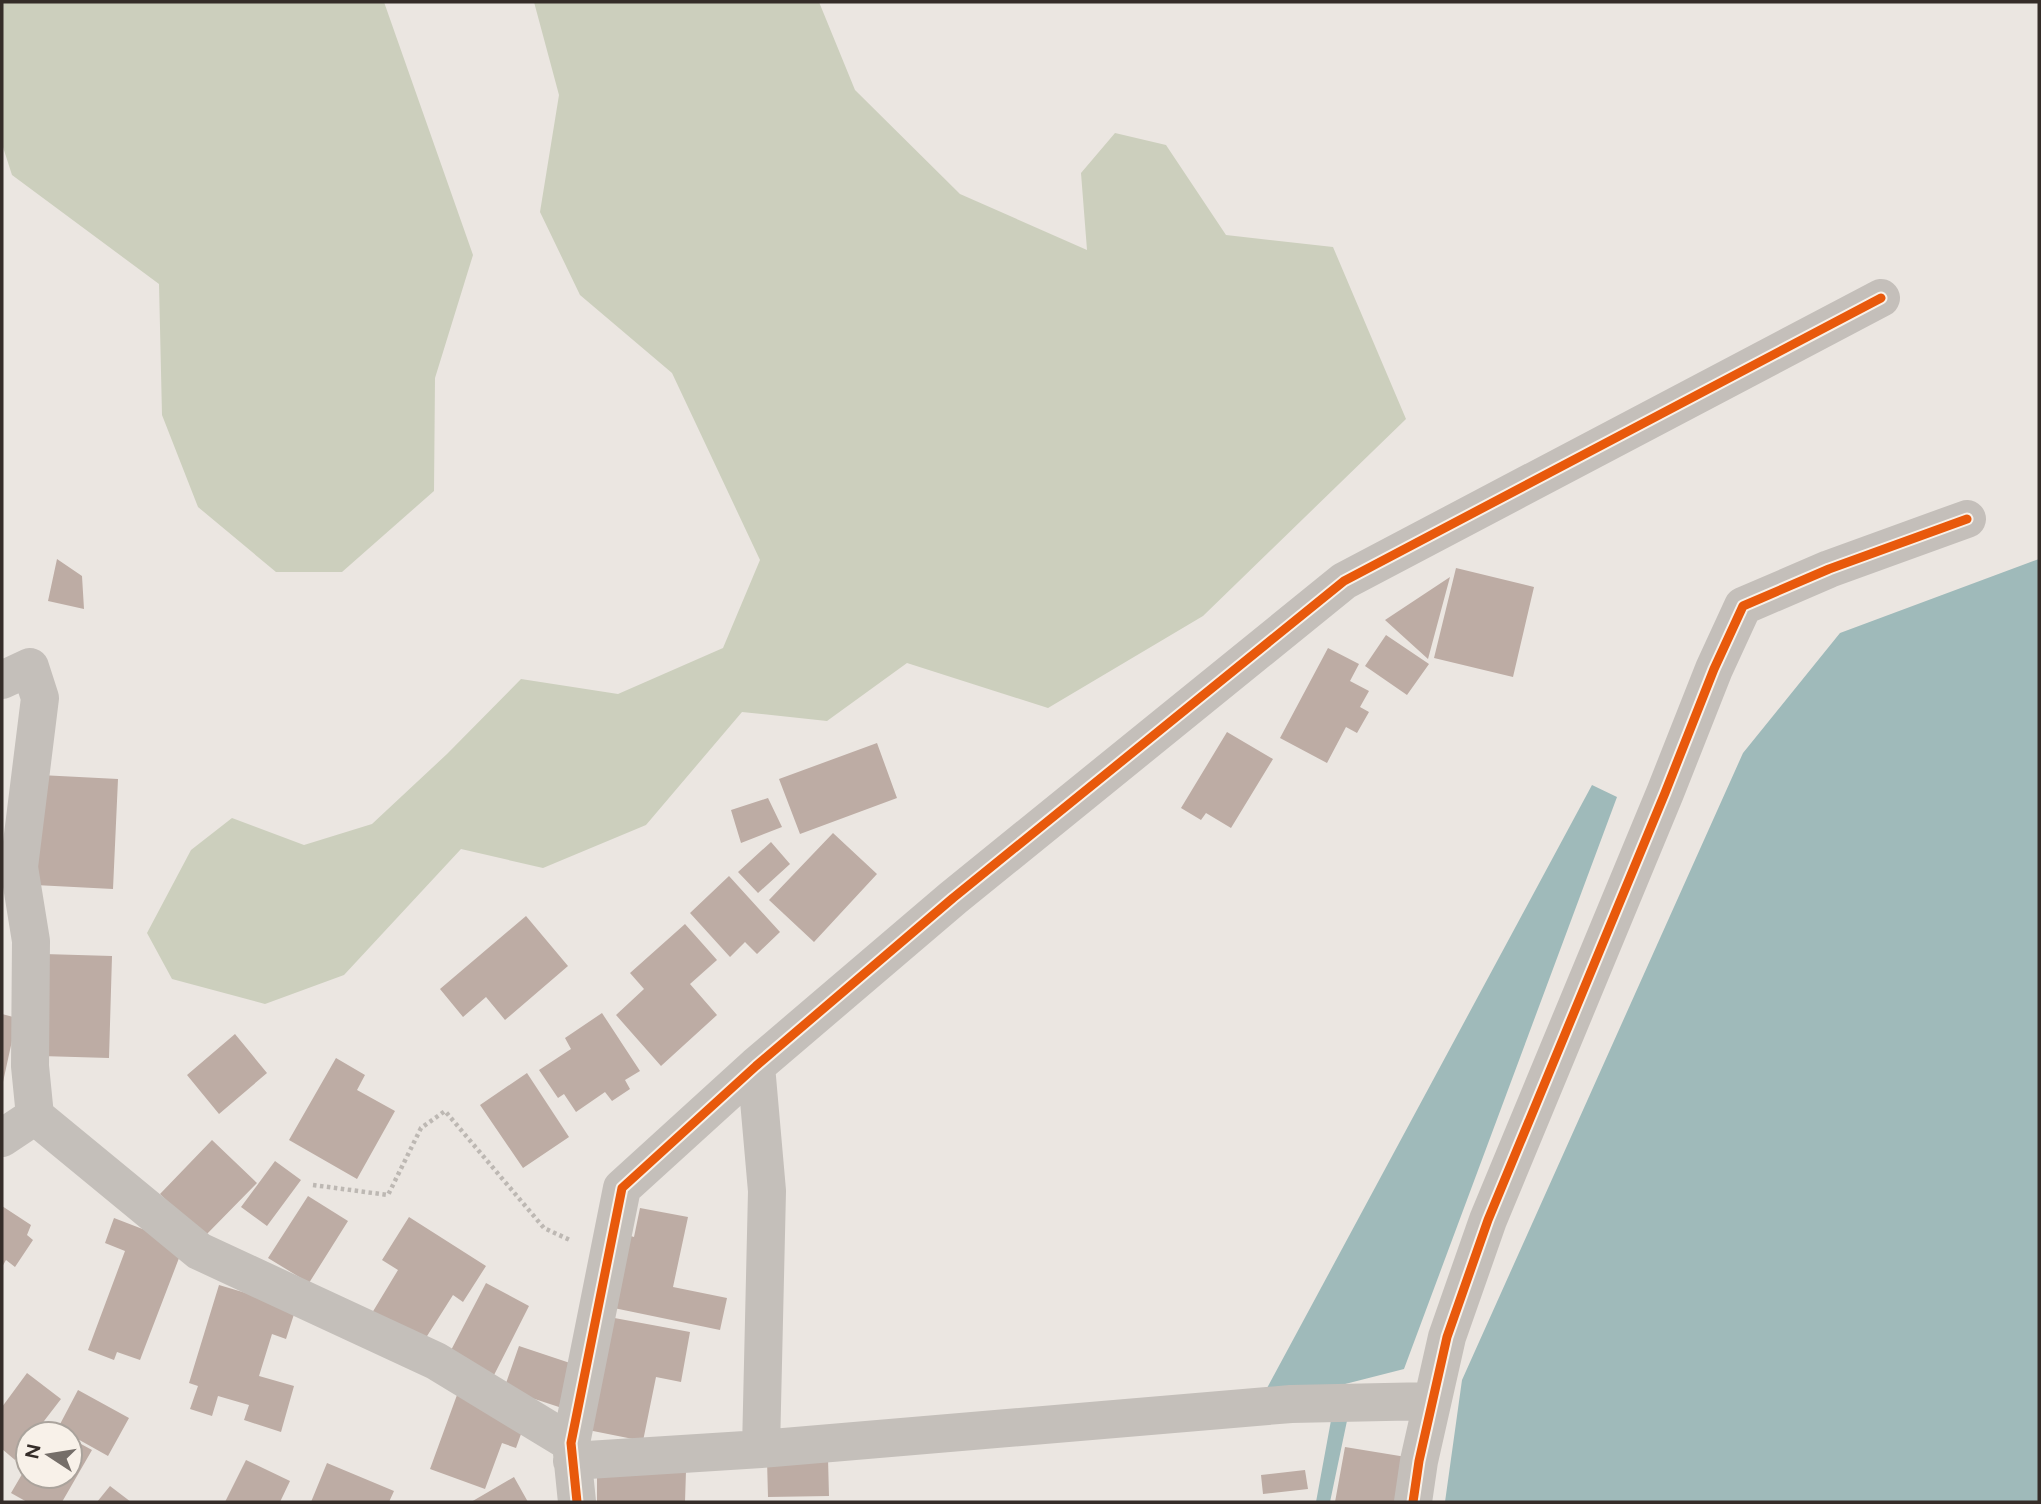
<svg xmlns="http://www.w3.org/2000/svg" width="2041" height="1504" font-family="Figtree,sans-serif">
<rect width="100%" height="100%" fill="#ebe6e1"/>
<path fill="#cccfbd" d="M2 2H384L473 255 435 378 434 491 342 572H276L198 507 162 415 159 284 12 175 2 144Z
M534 2H819L855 90 960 194 1087 250 1081 173 1115 133 1166 145 1226 235 1333 247 1406 419 1203 616 1048 708 907 663 827 721 742 712 646 825 543 868 461 849 344 975 265 1004 172 979 147 933 191 850 232 818 304 845 372 824 447 754 521 679 618 694 723 648 760 560 672 373 580 295 540 212 559 95Z"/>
<path fill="#9fbaba" d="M2039 559V1502H1445L1462 1380 1743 753 1840 633Z
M1592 785 1617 797 1404 1369 1298 1396 1266 1390Z
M1332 1415 1348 1416 1330 1502H1316Z"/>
<path fill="#bdaca4" d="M57 559 82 576 84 609 48 601Z
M1456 568 1534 587 1513 677 1434 658Z
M1450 577 1428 659 1385 620Z
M1386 635 1429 664 1407 695 1365 666Z
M1328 648 1359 664 1350 681 1369 691 1360 707 1369 712 1357 733 1346 727 1327 763 1280 738Z
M1227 732 1273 759 1231 828 1206 813 1201 820 1181 808Z
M877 743 897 798 800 834 779 779Z
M40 775 118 779 113 889 35 885Z
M768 798 782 827 741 843 731 810Z
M833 833 877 874 814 942 769 900Z
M771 842 790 864 758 893 738 872Z
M729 876 780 932 757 954 745 942 730 957 690 913Z
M526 916 568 966 505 1020 486 997 463 1017 440 989Z
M685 924 717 960 690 984 717 1015 661 1066 616 1015 644 989 630 973Z
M44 954 112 956 109 1058 41 1056Z
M602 1013 640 1071 625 1080 630 1089 612 1101 605 1092 576 1112 564 1094 558 1098 539 1070 571 1049 565 1038Z
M2 1014 17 1018 3 1082H2Z
M235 1034 267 1073 219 1114 187 1075Z
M336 1058 365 1075 357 1090 395 1111 357 1179 289 1140Z
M527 1073 569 1137 523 1168 480 1105Z
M212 1140 257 1183 204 1237 160 1194Z
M275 1161 301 1180 267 1226 241 1207Z
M308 1196 348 1221 309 1283 268 1258Z
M2 1206 31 1225 27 1235 33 1240 15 1267 6 1260 2 1267Z
M640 1208 688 1217 673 1287 727 1298 720 1330 609 1307 624 1234 634 1237Z
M409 1217 486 1266 463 1302 453 1295 422 1344 372 1313 398 1270 382 1260Z
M114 1218 184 1245 140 1360 117 1352 114 1360 88 1350 125 1251 105 1243Z
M486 1283 529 1306 492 1379 448 1356Z
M219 1285 296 1308 286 1339 272 1334 259 1376 294 1386 281 1432 244 1420 249 1405 218 1396 212 1416 190 1409 198 1386 189 1383Z
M609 1317 690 1332 681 1382 656 1377 643 1441 588 1430Z
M519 1346 573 1364 559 1407 504 1389Z
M27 1373 61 1399 34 1434H28V1443L15 1460 2 1449V1407Z
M78 1390 129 1418 108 1456 58 1428Z
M457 1395 526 1420 516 1448 502 1443 485 1489 430 1469Z
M70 1438 92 1450 62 1502H27L11 1493 28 1464V1476H70Z
M1345 1447 1406 1457 1398 1502H1335Z
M828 1458 829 1496 768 1497 767 1460Z
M246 1460 290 1481 280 1502H225Z
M327 1463 394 1491 389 1502H311Z
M1305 1470 1308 1489 1263 1494 1261 1475Z
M597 1471H686L685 1502H597Z
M514 1477 528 1502H471Z
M110 1486 131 1502H97Z"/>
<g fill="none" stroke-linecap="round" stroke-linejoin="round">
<path stroke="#bdb8b3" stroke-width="4.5" stroke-dasharray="3.5 3.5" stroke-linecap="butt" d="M313 1185 388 1195 421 1128 445 1111 544 1228 572 1241"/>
<path stroke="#c4bfba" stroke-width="38" d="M2 680 30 667 40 698 19 867 31 941 30 1066 35 1116 199 1251 436 1361 571 1443
M756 1066 767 1191 761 1449
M2 1138 35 1116
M572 1461 761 1449 1291 1404 1432 1401
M577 1502 571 1443 622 1188 756 1066 953 898 1344 581 1881 298
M1413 1502 1419 1461 1447 1337 1488 1220 1665 793 1714 669 1743 606 1829 569 1967 519"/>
<g stroke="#f8f1e9" stroke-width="13">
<path id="cycleway" d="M577 1502 571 1443 622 1188 756 1066 953 898 1344 581 1881 298
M1413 1502 1419 1461 1447 1337 1488 1220 1665 793 1714 669 1743 606 1829 569 1967 519"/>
</g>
<use href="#cycleway" stroke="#e8590c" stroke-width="9"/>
</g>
<rect width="2041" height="1504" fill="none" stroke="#352d29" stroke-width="7"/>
<g transform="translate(49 1455) rotate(282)"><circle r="33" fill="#f8f1e9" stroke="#aaa39c" stroke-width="2"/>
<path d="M0-5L12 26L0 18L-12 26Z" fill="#756e69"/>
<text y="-10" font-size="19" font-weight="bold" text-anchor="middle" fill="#352d29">N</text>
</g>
</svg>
